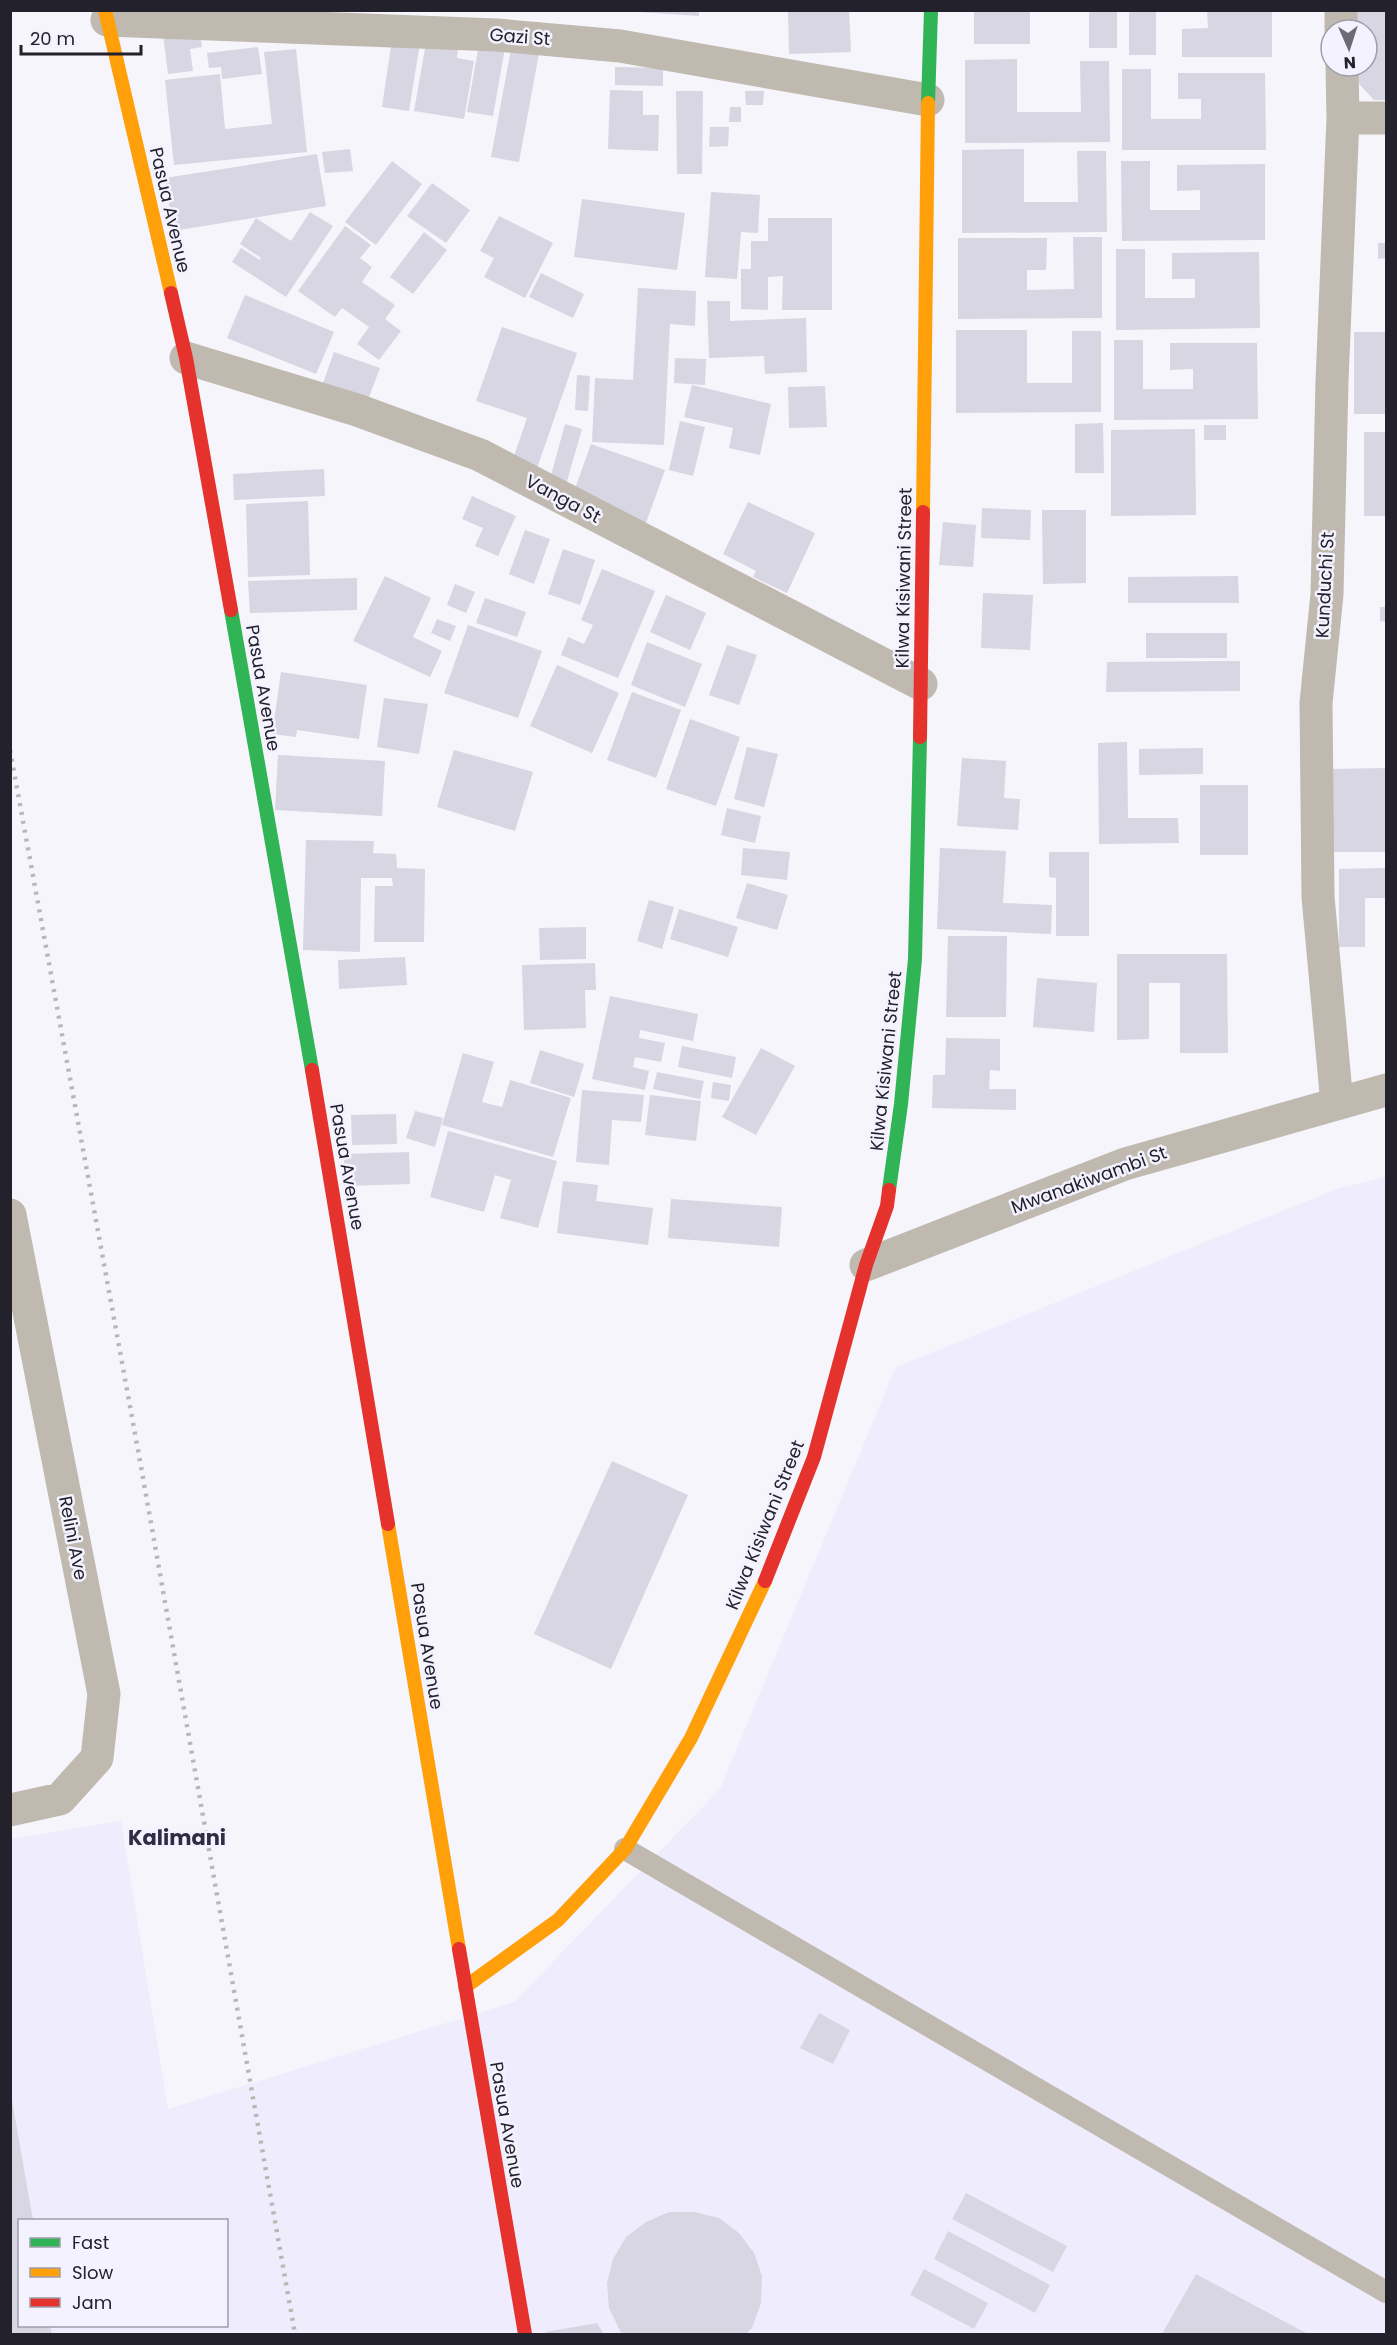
<svg xmlns="http://www.w3.org/2000/svg" width="1397" height="2345" font-family="Poppins,sans-serif">
<rect width="100%" height="100%" fill="#f5f5fb"/>
<path fill="#efedfd" fill-rule="evenodd" d="M1386 1177V2334H11V1839L121 1821 168 2109 514 2002 720 1789 896 1367 1337 1189ZM20 2220H226V2326H20Z"/>
<path fill="#d7d6e2" d="M639 10H699V16L639 12Z
M788 10H849L851 52 789 54Z
M974 10H1030V44H974Z
M1089 10H1117V48H1089Z
M1129 10H1156V55H1129Z
M1207 10H1272V57H1182V29L1208 28Z
M1348 10H1386V100H1374L1348 72V66H1367V30H1348Z
M200 29 202 47 190 49 193 71 168 74 163 34Z
M392 39 420 43 409 111 382 107Z
M426 43 458 49 457 58 474 61 464 119 414 111Z
M479 44 505 48 493 116 467 112Z
M258 47 262 74 222 79 221 67 209 68 207 53Z
M296 49 307 152 174 165 165 80 220 74 225 129 272 124 264 52Z
M511 49 539 53 519 162 491 157Z
M1017 59V112H1081L1080 61H1109L1110 142 965 143V60Z
M615 67 663 68V86L615 85Z
M1122 69H1151V119H1201V99H1178V73H1265L1266 150H1122Z
M610 90 643 91V115H659L658 151 608 149Z
M676 91H703L702 174H677Z
M745 91H764L763 105H746Z
M730 107H741V122H729Z
M710 127H729L728 146 709 147Z
M350 149 353 171 325 173 322 152Z
M1024 149V202H1078L1077 151H1106L1107 232 962 233V150Z
M317 154 326 206 173 231 165 178Z
M392 161 422 184 376 245 345 222Z
M1121 161H1150V210H1200V190L1177 191V165L1265 164V240L1122 241Z
M432 183 470 210 446 243 407 216Z
M711 192 760 195 758 233 741 232 737 279 705 277Z
M582 199 685 213 677 270 574 257Z
M310 212 333 226 286 297 232 262 241 248 260 260 261 258 240 244 256 218 291 241Z
M499 216 553 243 525 298 484 277 494 258 480 251Z
M768 218H832V310H782L783 276 768 277V310L741 309V269H751V241H768Z
M345 226 371 245 360 258 372 267 362 282 395 305 385 319 401 331 379 360 357 344 369 327 342 308 335 317 298 291Z
M424 232 447 250 413 294 390 277Z
M1073 237H1102V318L958 319V238H1047L1046 270H1027V290L1074 289Z
M1378 243H1386V258L1378 259Z
M1116 249H1145V298H1195V279H1172V253L1259 252 1260 328 1116 330Z
M541 273 584 294 573 318 529 297Z
M638 288 696 291 695 326 670 324 664 445 592 442 595 378 633 380Z
M245 295 334 332 316 374 227 338Z
M707 301H730V321L806 318 807 372 765 374 764 356 709 358Z
M502 327 577 353 536 471 512 462 527 418 476 401Z
M956 330H1027V383H1072V331H1101V412L956 413Z
M1354 332H1386V414H1354Z
M1114 340H1143V389H1193V369L1170 370V343H1257L1258 419 1114 420Z
M334 352 380 368 367 402 322 386Z
M675 358 706 359 705 385 674 383Z
M577 375 590 376 588 411 575 410Z
M692 385 771 404 760 455 729 448 733 428 684 417Z
M825 386 827 427 789 428 788 387Z
M680 421 705 427 693 476 669 470Z
M1103 423 1104 473H1075V424Z
M565 424 582 429 565 488 549 483Z
M1204 425H1226V440H1204Z
M1195 429 1196 515 1111 516V430Z
M1364 432H1386V516H1364Z
M591 444 665 470 646 523 572 497Z
M324 469 325 496 234 500 233 474Z
M472 496 516 516 498 556 475 546 483 528 462 519Z
M308 501 310 575 248 577 246 504Z
M748 502 815 533 787 593 753 577 756 571 723 554Z
M982 508 1031 510 1030 540 981 538Z
M1042 510H1086V583L1043 584Z
M943 522 976 525 973 567 939 565Z
M525 530 550 539 534 584 509 574Z
M563 549 595 560 580 605 548 594Z
M602 569 655 591 618 678 561 655 568 637 584 644 593 625 581 620Z
M385 576 431 598 413 637 442 651 430 677 353 641Z
M1238 576 1239 603H1128V577Z
M357 578V610L250 613 248 581Z
M455 584 475 592 466 613 447 605Z
M983 593 1033 595 1030 650 981 648Z
M666 595 706 613 690 650 650 632Z
M485 598 526 612 517 637 476 623Z
M1380 607H1386V622L1380 621Z
M437 619 456 626 450 641 431 633Z
M468 625 542 651 518 718 444 693Z
M1146 633H1227V658H1146Z
M647 642 702 664 685 707 631 685Z
M727 645 757 655 739 705 709 695Z
M1231 661H1240V691L1106 692 1107 662Z
M557 665 619 693 592 753 530 726Z
M281 672 367 685 359 739 297 730 296 737 272 734Z
M632 692 681 710 656 778 607 760Z
M384 698 428 704 419 754 377 747Z
M690 719 740 737 716 806 666 789Z
M1127 742 1128 818H1178L1179 843 1099 844 1098 743Z
M747 747 778 754 764 807 734 799Z
M1203 748V774L1139 775V749Z
M454 750 533 772 515 831 437 807Z
M278 755 385 761 382 816 275 810Z
M962 758 1006 761 1004 798 1020 799 1018 830 957 826Z
M1386 768V852H1330V769Z
M1200 785H1248V855H1200Z
M727 808 761 816 755 843 721 835Z
M306 840 374 841 373 853 396 854 397 868 425 869 424 942H374L375 886H393L392 878H361L360 952 303 950Z
M743 848 790 852 787 880 741 875Z
M940 848 1006 851 1003 903 1052 905 1051 934 937 929Z
M1049 852H1089V936H1056V878L1049 877Z
M1386 868V898H1365V947H1339V869Z
M747 883 788 895 777 930 736 918Z
M649 900 674 907 662 949 637 941Z
M679 909 738 927 728 957 670 939Z
M586 927V959L540 960 539 928Z
M948 936H1007L1006 1017H946Z
M1117 954H1227L1228 1053H1180V983H1149V1039L1117 1040Z
M405 957 407 985 339 989 338 960Z
M595 963 596 990H585L586 1028 524 1030 522 965Z
M1037 978 1097 983 1094 1032 1033 1027Z
M610 996 698 1014 693 1041 640 1030 639 1038 665 1043 661 1062 635 1057 633 1067 649 1071 645 1090 592 1079Z
M946 1038 1000 1039V1071L990 1070 989 1089H1016V1110L932 1108 933 1075H945Z
M682 1046 736 1057 732 1078 678 1067Z
M761 1048 795 1066 756 1135 722 1117Z
M540 1050 584 1064 574 1097 530 1083Z
M463 1053 494 1062 482 1102 502 1107 510 1080 571 1098 553 1157 442 1125Z
M657 1072 704 1081 700 1099 653 1089Z
M713 1082 731 1085 729 1101 711 1098Z
M582 1090 644 1095 641 1122 612 1120 609 1165 576 1162Z
M650 1095 701 1101 696 1141 645 1135Z
M415 1111 443 1118 435 1147 406 1138Z
M396 1114 397 1144 352 1145 351 1115Z
M448 1131 557 1161 538 1228 500 1218 511 1180 495 1175 484 1212 430 1197Z
M409 1152 410 1184 344 1186V1154Z
M563 1181 598 1185 596 1201 653 1208 648 1245 557 1233Z
M671 1199 782 1207 779 1247 668 1238Z
M612 1461 688 1495 611 1669 534 1634Z
M819 2013 850 2030 833 2064 800 2048Z
M10 2089 33 2220H20V2326H50L52 2334H10Z
M966 2193 1067 2246 1053 2272 952 2219Z
M669 2212H694L719 2218 739 2233 754 2253 762 2276 761 2303 752 2328 746 2334H623L620 2331 609 2308 607 2283 613 2259 626 2237 646 2222Z
M948 2231 1050 2285 1035 2313 934 2259Z
M924 2269 988 2303 974 2329 910 2295Z
M1196 2274 1308 2334H1162Z
M597 2323 604 2334H546L545 2332Z"/>
<g fill="none" stroke-linecap="round" stroke-linejoin="round">
<path stroke="#bfb9b0" stroke-width="22" d="M625 1849 1386 2292"/>
<path stroke="#bfb9b0" stroke-width="33" d="M1341 10V30
M107 20 497 35 620 46 928 100
M1343 118H1386
M186 358 357 410 480 455 921 684
M1337 1104 1318 897 1316 703 1327 594 1332 381 1343 118 1342 66
M10 1215 104 1694 97 1758 60 1799 10 1810
M866 1265 1125 1164 1386 1090"/>
<path stroke="#30b455" stroke-width="14" d="M928 103 931 10
M231 610 312 1070
M889 1190 901 1104 915 959 920 737"/>
<path stroke="#ff9f0a" stroke-width="14" d="M105 10 171 293
M923 512 928 103
M388 1524 459 1949
M465 1987 558 1920 625 1849 691 1738 765 1581"/>
<path stroke="#e5322d" stroke-width="14" d="M171 293 186 358 231 610
M920 737 923 512
M312 1070 388 1524
M765 1581 814 1457 866 1265 887 1206 889 1190
M459 1949 525 2334"/>
<path stroke="#bab6b4" stroke-width="4.5" stroke-dasharray="3 6" stroke-linecap="butt" d="M10 750 138 1450 295 2334"/>
</g>
<g text-anchor="middle" stroke-width="5" stroke-linejoin="round" paint-order="stroke">
<g font-size="18" fill="#22212c" stroke="#f3f2fe">
<text transform="translate(520 37) rotate(4)" y="6">Gazi St</text>
<text transform="translate(170 210) rotate(77)" y="6">Pasua Avenue</text>
<text transform="translate(563 499) rotate(28)" y="6">Vanga St</text>
<text transform="translate(904 578) rotate(-89)" y="6">Kilwa Kisiwani Street</text>
<text transform="translate(1325 585) rotate(-87)" y="6">Kunduchi St</text>
<text transform="translate(263 688) rotate(80)" y="6">Pasua Avenue</text>
<text transform="translate(886 1061) rotate(-84)" y="6">Kilwa Kisiwani Street</text>
<text transform="translate(347 1167) rotate(80)" y="6">Pasua Avenue</text>
<text transform="translate(1089 1180) rotate(-20)" y="6">Mwanakiwambi St</text>
<text transform="translate(765 1525) rotate(-68)" y="6">Kilwa Kisiwani Street</text>
<text transform="translate(73 1538) rotate(79)" y="6">Relini Ave</text>
<text transform="translate(427 1646) rotate(81)" y="6">Pasua Avenue</text>
<text transform="translate(507 2125) rotate(80)" y="6">Pasua Avenue</text>
</g>
<g font-size="21" font-weight="bold" fill="#2f2c43" stroke="#f3f2fe">
<text x="177" y="1845">Kalimani</text>
</g>
</g>
<rect width="1397" height="2345" fill="none" stroke="#22212c" stroke-width="24"/>
<rect x="18" y="2219" width="210" height="108" fill="#f3f2fe" stroke="#9f9eaa" stroke-width="1.5"/>
<rect x="30" y="2238" width="30" height="9" fill="#30b455" stroke="#9f9eaa" stroke-width="1.5"/>
<text x="72" y="2249" font-size="18" fill="#22212c">Fast</text>
<rect x="30" y="2268" width="30" height="9" fill="#ff9f0a" stroke="#9f9eaa" stroke-width="1.5"/>
<text x="72" y="2279" font-size="18" fill="#22212c">Slow</text>
<rect x="30" y="2298" width="30" height="9" fill="#e5322d" stroke="#9f9eaa" stroke-width="1.5"/>
<text x="72" y="2309" font-size="18" fill="#22212c">Jam</text>
<g transform="translate(1349 48) rotate(177)"><circle r="28" fill="#f3f2fe" stroke="#9f9eaa" stroke-width="1.5"/>
<path d="M0-4.5L10 22L0 15L-10 22Z" fill="#6c6b74"/>
<text y="-9" font-size="16" font-weight="bold" text-anchor="middle" fill="#22212c">N</text>
</g>
<path d="M21 45v9h120v-9" fill="none" stroke="#22212c" stroke-width="3"/>
<text x="30" y="45" font-size="18" fill="#22212c" stroke="#f3f2fe" stroke-width="4.5" paint-order="stroke">20 m</text>
</svg>
